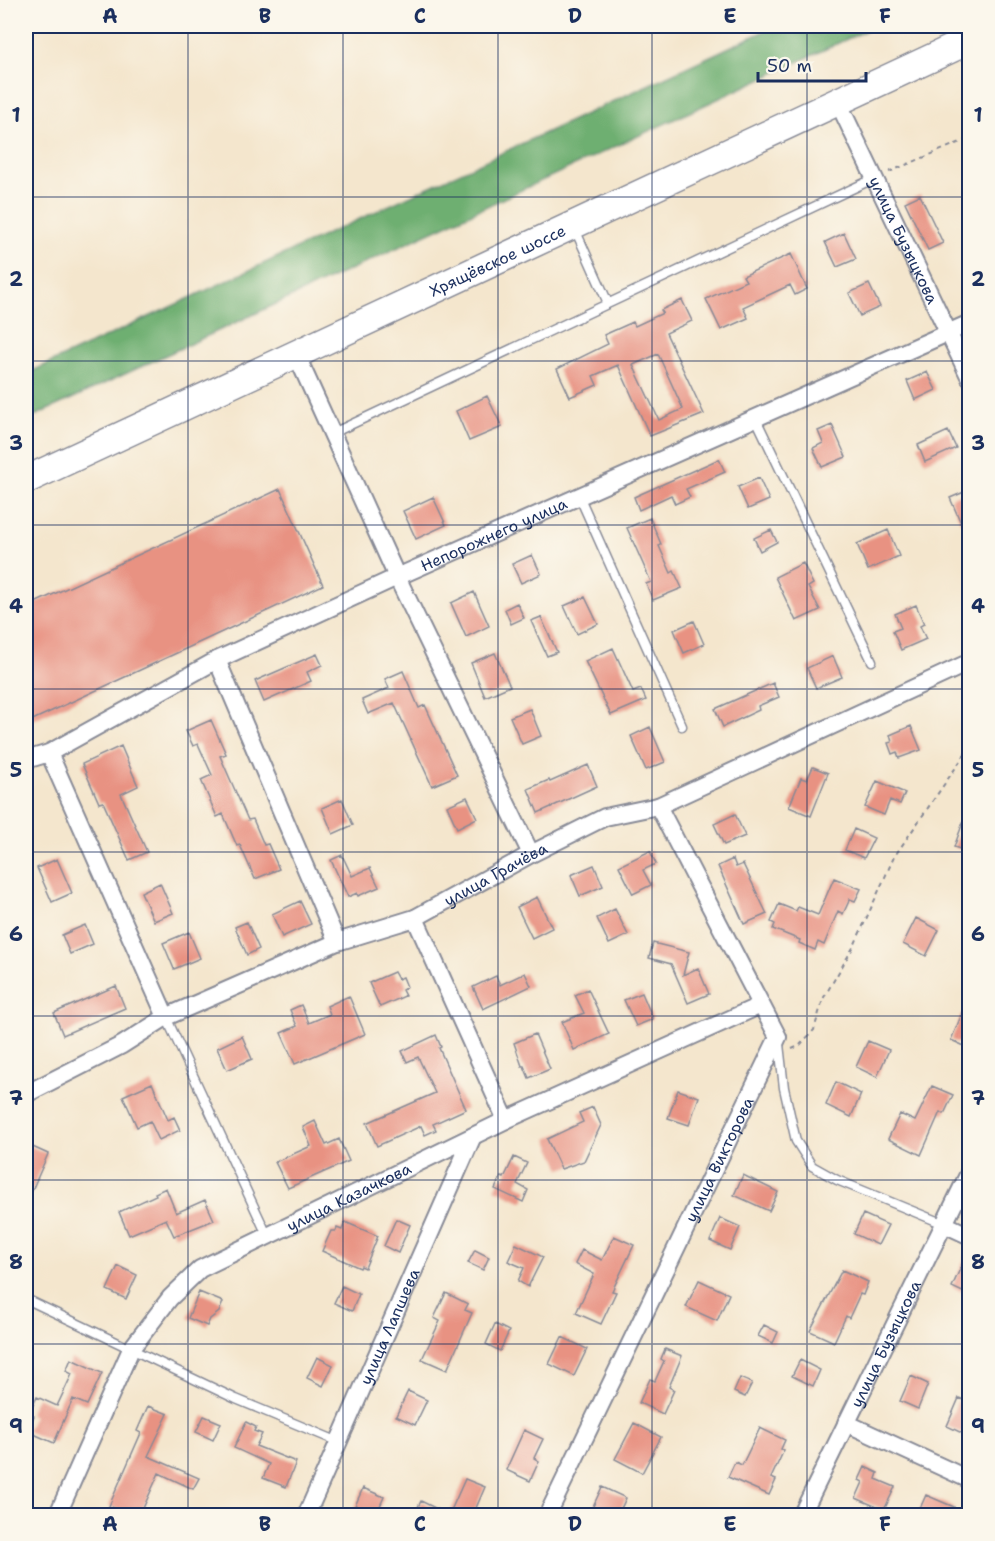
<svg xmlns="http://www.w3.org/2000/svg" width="995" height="1541" font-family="'Shantell Sans',sans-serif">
<rect width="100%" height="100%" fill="#fbf7ec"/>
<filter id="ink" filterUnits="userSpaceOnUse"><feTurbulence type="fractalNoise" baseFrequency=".0167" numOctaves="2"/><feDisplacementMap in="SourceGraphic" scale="12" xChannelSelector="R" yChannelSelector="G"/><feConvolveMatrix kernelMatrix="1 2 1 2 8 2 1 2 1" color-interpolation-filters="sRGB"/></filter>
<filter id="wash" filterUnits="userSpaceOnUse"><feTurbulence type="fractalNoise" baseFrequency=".008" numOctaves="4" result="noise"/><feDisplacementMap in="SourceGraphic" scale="24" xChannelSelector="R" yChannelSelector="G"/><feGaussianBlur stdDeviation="1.35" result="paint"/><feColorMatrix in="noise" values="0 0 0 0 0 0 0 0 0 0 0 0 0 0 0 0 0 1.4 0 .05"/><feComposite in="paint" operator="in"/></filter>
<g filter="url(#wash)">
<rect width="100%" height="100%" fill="#f4e6cd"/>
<path fill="#6eaf71" stroke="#446f68" stroke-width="1.5" d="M775 26H875L26 420V374Z"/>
<g id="blocks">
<path fill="#e89282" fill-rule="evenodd" d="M920 195 943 243 928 250 905 202Z
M844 233 856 259 837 267 825 242Z
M791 254 807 289 795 295 790 285 743 307 748 318 721 330 706 299 746 281 743 276Z
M869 284 880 307 860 316 849 293Z
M682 300 692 321 666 333 704 414 650 436 618 365 593 376 597 385 570 397 557 369 608 344 604 335 633 322 635 326 663 313 661 310ZM658 354 683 409 659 420 633 365Z
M927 372 936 390 915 400 907 381Z
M487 396 502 427 469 441 456 411Z
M832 425 846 457 822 467 813 448 823 443 818 431Z
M948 431 956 448 925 462 918 445Z
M719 459 725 472 686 489 690 497 675 504 671 495 639 510 634 497Z
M759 478 769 500 748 509 738 487Z
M280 489 323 585 26 723V607Z
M969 490V519L961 523 950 498Z
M433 497 446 525 416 539 403 511Z
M650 518 661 544 659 546 671 573 674 571 682 588 653 600 646 584 651 582 627 528Z
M771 530 777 542 760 551 754 538Z
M888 530 899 556 868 570 857 544Z
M532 555 541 574 521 583 512 564Z
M803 563 813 584 808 587 820 610 796 621 775 577Z
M474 592 489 626 466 637 451 603Z
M585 597 598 624 577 634 564 606Z
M517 603 524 618 511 624 505 609Z
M916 605 924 624 920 626 926 639 901 650 893 631 901 628 895 614Z
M541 617 557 652 547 656 531 621Z
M694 621 704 644 684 653 674 630Z
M613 648 633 692 641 689 646 700 611 715 585 661Z
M495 653 510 686 485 697 471 663Z
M317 654 322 665 307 672 311 681 264 702 255 681Z
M833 656 842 677 816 688 807 668Z
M403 671 419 708 425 705 457 775 432 786 394 703 368 714 362 700 389 688 385 679Z
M773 683 779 697 758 706 759 710 723 727 715 709Z
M530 709 541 736 522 744 510 717Z
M211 720 226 754 220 756 248 820 253 819 264 845 268 844 279 869 255 879 240 845 237 846 223 814 217 817 201 780 212 775 198 744 193 746 186 731Z
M911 726 921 750 899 758 897 752 892 754 888 743 892 742 890 735Z
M650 727 665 762 646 770 631 736Z
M121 746 138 786 121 794 147 852 129 860 103 802 99 803 82 764Z
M588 765 597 786 538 813 528 789 549 780 550 782Z
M813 767 828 773 811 816 789 807 801 778 807 780Z
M877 781 905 793 900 804 890 800 884 815 865 807Z
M467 797 477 818 457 828 447 806Z
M342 799 353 825 333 834 322 808Z
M968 809H969V852L954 847Z
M735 814 745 836 724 845 714 824Z
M854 829 874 838 864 858 845 850Z
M650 851 656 864 643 870 651 885 633 894 619 866Z
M342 855 352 876 370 868 379 887 358 896 357 893 348 897 331 860Z
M57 859 72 893 52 902 37 868Z
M733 859 736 867 743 864 767 914 744 924 718 866Z
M594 865 603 886 580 896 571 875Z
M834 878 861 889 855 901 850 899 843 914 838 911 824 945 818 942 815 950 799 943 800 940 773 929 775 924 771 922 779 904 796 911 798 907 818 915Z
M160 883 173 913 154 921 141 892Z
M537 897 552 928 532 938 517 907Z
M300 901 311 924 282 937 272 914Z
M615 909 628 935 609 944 597 918Z
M916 918 939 930 926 956 903 944Z
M247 922 259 949 247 955 235 927Z
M85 925 93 944 70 954 62 935Z
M189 932 200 958 174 969 163 943Z
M653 943 689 952 683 975 698 968 709 994 688 1003 671 964 649 958Z
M394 972 398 979 403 977 407 987 402 990 405 996 380 1007 369 983Z
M525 973 531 986 483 1009 473 987 496 976 500 985Z
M116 986 125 1008 63 1035 54 1013Z
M588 989 609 1034 574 1050 562 1022 584 1013 575 995Z
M642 993 653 1019 636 1026 624 1000Z
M349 996 365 1034 295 1064 281 1033 297 1026 290 1010 301 1005 309 1023 330 1014 327 1006Z
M969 997V1048L951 1040Z
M535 1034 550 1069 529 1078 524 1066H522L514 1043Z
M436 1035 441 1047 439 1048 466 1109 433 1124 436 1130 425 1135 421 1126 377 1146 367 1123 435 1093 418 1057 407 1062 402 1051Z
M242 1036 252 1059 227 1070 217 1048Z
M868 1041 889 1050 877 1077 856 1067Z
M836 1082 861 1094 851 1117 826 1105Z
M152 1083 168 1120 174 1117 180 1130 159 1140 150 1121 137 1127 123 1096Z
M932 1086 953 1095 944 1114 940 1112 921 1155 888 1139 900 1114 915 1121Z
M678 1090 699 1097 689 1125 668 1118Z
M593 1107 601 1125 584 1161 561 1169 547 1139 583 1122 579 1113Z
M315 1121 326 1145 339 1139 349 1161 288 1188 275 1162 311 1146 303 1127Z
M26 1144 48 1154 26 1204Z
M514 1157 527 1163 517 1184 528 1190 523 1202 495 1189 501 1177 504 1178Z
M743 1175 778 1192 769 1211 734 1195Z
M166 1188 176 1213 205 1200 214 1220 174 1236 166 1219 129 1235 119 1212 156 1195 155 1193Z
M863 1214 888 1225 878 1245 854 1234Z
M720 1218 740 1227 730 1250 710 1241Z
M396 1219 410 1225 398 1253 384 1246Z
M345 1222 378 1236 365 1268 361 1266 360 1268 322 1251 331 1231H336L337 1228 342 1230Z
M614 1236 634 1245 612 1291 616 1292 601 1324 576 1313 594 1274 575 1264 582 1250 602 1260Z
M516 1244 543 1257 528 1287 518 1281 524 1268 508 1261Z
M969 1249V1295L952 1287Z
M475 1250 489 1257 483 1270 468 1263Z
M118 1266 137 1275 126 1299 107 1290Z
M842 1270 868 1282 863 1295 860 1294 849 1318 846 1316 834 1342 810 1331Z
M699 1280 729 1294 717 1321 686 1307Z
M342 1286 359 1294 352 1311 334 1303Z
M199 1292 223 1302 219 1312 210 1319 207 1326 188 1318Z
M446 1293 468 1304 465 1310 472 1313 447 1370 422 1359 440 1321 434 1318Z
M495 1324 509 1331 500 1351 486 1344Z
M764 1325 778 1332 773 1343 758 1336Z
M562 1337 587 1349 574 1376 549 1364Z
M665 1349 682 1356 669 1387 674 1390 663 1414 639 1403 650 1379 655 1381 664 1361 661 1359Z
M317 1357 333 1365 323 1386 307 1378Z
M71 1359 102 1373 87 1405 73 1399 54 1443 27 1431 34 1416 29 1414 37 1397 57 1406 72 1374 66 1371Z
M800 1360 820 1370 813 1386 792 1376Z
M911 1376 928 1384 918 1409 900 1401Z
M740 1378 752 1383 745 1397 734 1392Z
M408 1391 427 1400 415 1425 396 1416Z
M959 1398 969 1402V1428L966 1435 947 1426Z
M148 1406 168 1414 148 1456 199 1478 193 1489 159 1473 140 1515H131L109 1506 141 1433 137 1431Z
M204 1416 221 1423 213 1440 196 1432Z
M246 1422 256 1427 254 1431 262 1434 256 1446 296 1462 286 1487 263 1478 269 1464 234 1448Z
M634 1423 661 1437 642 1473 615 1459Z
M760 1428 785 1440 781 1449 784 1450 771 1478 776 1480 769 1495 728 1477 735 1462 742 1465Z
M524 1430 543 1439 534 1458 539 1461 530 1481 506 1470Z
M865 1467 878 1473 876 1479 895 1487 884 1510 856 1498 863 1482 859 1480Z
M465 1479 485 1487 473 1515H414L421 1501 449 1515Z
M602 1487 626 1498 618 1515H589Z
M363 1488 384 1497 376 1515H351Z
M926 1495 954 1507 951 1515H917Z"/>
</g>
</g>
<g filter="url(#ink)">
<use href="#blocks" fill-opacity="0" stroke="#888a96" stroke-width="1.5"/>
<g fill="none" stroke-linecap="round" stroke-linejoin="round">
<g stroke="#888a96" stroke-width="11">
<path id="lane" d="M574 227 608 303
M756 419 872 661
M333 433 873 179
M580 498 682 726
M166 1017 268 1237
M779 1044 784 1088 796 1141 812 1166 837 1180 944 1224
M26 1299 236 1399 339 1442"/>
</g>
<g stroke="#888a96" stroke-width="20">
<g id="street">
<path id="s1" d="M838 102 970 378"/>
<path d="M296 354 397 577 531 854"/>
<path d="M217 660 337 942"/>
<path d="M49 753 166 1017"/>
<path id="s2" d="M26 760 49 753 217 660 397 577 970 323"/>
<path d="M415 918 506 1120"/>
<path id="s3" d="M26 1094 122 1045 166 1017 337 942 415 918 531 854 605 817 658 806 970 662"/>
<path d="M944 1224 970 1236"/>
<path d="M846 1423 970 1480"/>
<path id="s4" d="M57 1516 131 1349 170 1298 200 1269 506 1120 761 1005"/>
<path id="s5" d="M306 1516 473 1136"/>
<path id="s6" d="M547 1516 778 1037 658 806"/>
<path id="s7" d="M801 1516 970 1171"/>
</g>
</g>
<g stroke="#888a96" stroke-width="30">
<g id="primary">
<path id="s8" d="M26 480 970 40"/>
</g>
</g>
<path stroke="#888a96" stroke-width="2" stroke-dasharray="4.5 4.5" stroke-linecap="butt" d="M889 172 970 138
M792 1049 799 1046 814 1030 823 999 854 946 894 857 970 747"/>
<use href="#lane" stroke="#fff" stroke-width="8"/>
<use href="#street" stroke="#fff" stroke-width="16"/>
<use href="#primary" stroke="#fff" stroke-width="27"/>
</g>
</g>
<path fill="none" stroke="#1b2f5e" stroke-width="1.5" stroke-opacity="0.55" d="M188 26V1516M343 26V1516M498 26V1516M652 26V1516M807 26V1516M26 197H970M26 361H970M26 525H970M26 689H970M26 852H970M26 1016H970M26 1180H970M26 1344H970"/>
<g text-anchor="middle" stroke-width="4.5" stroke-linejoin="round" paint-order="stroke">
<g font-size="16" fill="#1b2f5e" stroke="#fbf7ec">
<text dy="6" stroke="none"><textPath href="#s1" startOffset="153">улица Бузыцкова</textPath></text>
<text dy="6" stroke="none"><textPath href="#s8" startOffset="520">Хрящёвское шоссе</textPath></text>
<text dy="6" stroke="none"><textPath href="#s2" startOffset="520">Непорожнего улица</textPath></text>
<text dy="6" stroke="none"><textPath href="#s3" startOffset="520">улица Грачёва</textPath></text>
<text dy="6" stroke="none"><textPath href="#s6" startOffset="396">улица Викторова</textPath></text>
<text dy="6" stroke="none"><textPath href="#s4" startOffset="454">улица Казачкова</textPath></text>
<text dy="6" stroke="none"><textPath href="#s5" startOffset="207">улица Лапшева</textPath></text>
<text dy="6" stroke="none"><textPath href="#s7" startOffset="192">улица Бузыцкова</textPath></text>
</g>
</g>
<rect width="995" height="1541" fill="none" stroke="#fbf7ec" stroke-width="66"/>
<path d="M758 72v9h108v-9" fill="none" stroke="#1b2f5e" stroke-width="3"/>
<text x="767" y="72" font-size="18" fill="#1b2f5e" stroke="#fbf7ec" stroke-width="4.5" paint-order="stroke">50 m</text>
<rect x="33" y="33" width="929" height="1475" fill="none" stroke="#1b2f5e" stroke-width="2"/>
<g font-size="20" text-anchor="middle" font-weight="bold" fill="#1b2f5e">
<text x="110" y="23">A</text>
<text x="265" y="23">B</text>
<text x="420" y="23">C</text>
<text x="575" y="23">D</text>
<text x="730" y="23">E</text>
<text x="885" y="23">F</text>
<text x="16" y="122">1</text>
<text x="978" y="122">1</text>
<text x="16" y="286">2</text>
<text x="978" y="286">2</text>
<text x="16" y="450">3</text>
<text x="978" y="450">3</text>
<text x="16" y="613">4</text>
<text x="978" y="613">4</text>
<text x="16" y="777">5</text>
<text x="978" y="777">5</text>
<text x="16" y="941">6</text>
<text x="978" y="941">6</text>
<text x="16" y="1105">7</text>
<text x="978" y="1105">7</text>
<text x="16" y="1269">8</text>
<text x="978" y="1269">8</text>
<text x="16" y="1433">9</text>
<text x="978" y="1433">9</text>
<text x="110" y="1531">A</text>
<text x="265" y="1531">B</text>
<text x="420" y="1531">C</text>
<text x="575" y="1531">D</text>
<text x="730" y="1531">E</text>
<text x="885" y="1531">F</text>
</g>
</svg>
